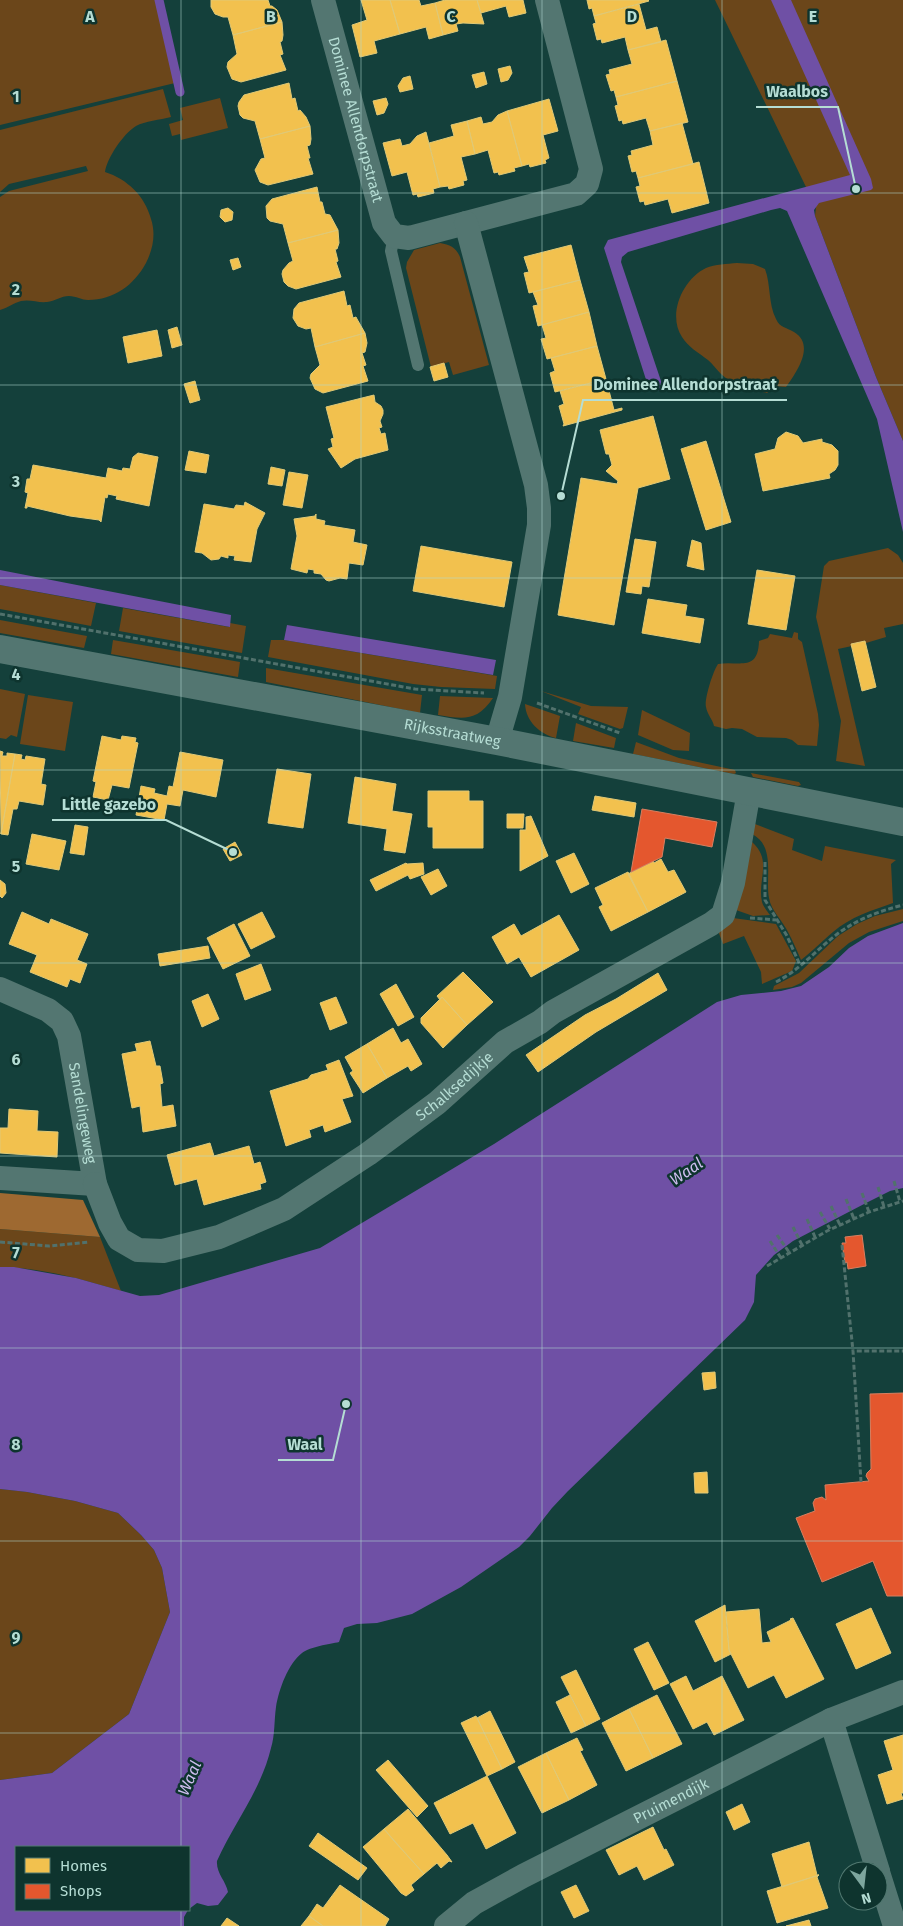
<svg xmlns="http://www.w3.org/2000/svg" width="903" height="1926" font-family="'Fira Sans',sans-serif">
<rect width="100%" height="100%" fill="#14403b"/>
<path fill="#6b461a" d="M0 0H155L175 83 0 125Z
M715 0H903V441L876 377 815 216 816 207 808 187H806Z
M163 89 171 117C160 120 145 121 136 126 123 134 107 158 105 172 127 179 145 196 151 219 156 234 153 249 146 263 134 285 114 300 88 300 82 300 76 296 69 296 61 296 55 301 47 302 38 303 30 299 21 301 13 303 8 308 0 310V197L9 191 88 171 86 166 9 184 0 192V130Z
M220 98 228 128 181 140 180 134 172 136 169 124 183 120 180 108Z
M440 243C450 245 456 247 460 257L489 365 453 375 449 362 431 367 406 268 407 262 414 250Z
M737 263 753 264 765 269C771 285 768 303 776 319 780 328 786 327 794 332 816 345 796 373 786 387L774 386 767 393C752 389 732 385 721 374 716 369 713 364 708 360 699 353 688 347 682 337 667 314 683 279 706 268 715 264 727 264 737 263Z
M888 548 898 555 903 563V624L884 628 886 637 866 643 865 641 851 644 852 646 838 649 865 766 836 761 841 721 816 617 824 566 829 561Z
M0 585 96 603 91 626 0 609Z
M123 608 229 627 230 623 246 626 242 653 119 631Z
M0 620 87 636 84 648 0 633Z
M794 632 798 633V639L802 642 818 714 819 725 817 746 798 745 792 740 786 738 757 737 742 729 732 728 726 729 714 726C713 720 707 714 706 707 704 700 713 671 718 664 738 660 758 673 759 641L768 638 770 634 792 638Z
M113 640 240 662 238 677 111 654Z
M271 640H284L497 676 495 689 441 687 413 684 268 657Z
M266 668 422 695 420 713 266 682Z
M0 689 25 694 17 737 11 735 6 739 0 738Z
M541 691 591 706 628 707 623 728 620 729 578 714 581 707Z
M28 695 73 702 65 751 20 744Z
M440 696 493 698C477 722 463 719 438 715Z
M525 704 560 716 556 738C540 734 526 722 525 704Z
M642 710 690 733 689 751 673 750 638 735Z
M576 723 616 738 614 748 573 741Z
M636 742 679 758 735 770 736 773 734 774 633 754Z
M751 773 799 782 801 785 798 786 753 777Z
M755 824 794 839 792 850 822 861 825 846 896 860 891 864 893 903C873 910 850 917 833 932 822 941 813 951 801 960 797 951 793 941 788 932 783 921 771 911 769 898 765 878 776 846 752 834Z
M752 842C773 861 757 879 762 902 763 906 767 911 770 915L753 916 736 910Z
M903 909V921L869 932 849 943 801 983 792 987 773 990 774 986 799 973 838 936 857 924 875 916Z
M733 918 776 924 796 961 792 971 762 984 761 972 744 936 723 944 717 928Z
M0 1229 100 1237 121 1291C82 1279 42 1268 0 1267Z
M0 1489 27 1492 75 1501 118 1513 141 1535 154 1550 162 1568 170 1612 129 1714 52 1773 0 1780Z"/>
<path fill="#9e6931" d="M0 1193 83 1200 100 1237 0 1229Z"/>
<path fill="#6f50a5" d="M771 0H791L871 179 873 188 871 190 819 203 814 210 815 216 876 377 903 441V532L877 419 787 211 780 208 771 210 628 252 622 257 621 262 663 387 658 391 649 389 604 248 608 240 850 175Z
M0 570 231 615 230 627 0 585Z
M287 625 496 660 493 675 284 640Z
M903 923V1188L890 1191 866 1203 793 1241 774 1255 756 1275 754 1302 745 1320 568 1491 552 1508 530 1536 519 1547 461 1587 412 1614 377 1623 357 1624 344 1628 339 1642C330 1644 309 1647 302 1653 288 1664 279 1689 276 1707 274 1721 275 1735 271 1748 261 1790 234 1823 217 1861 216 1873 226 1881 228 1892L218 1905 208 1906 197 1903 189 1909V1847H16V1910H188L184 1917V1926H0V1780L52 1773 129 1714 170 1612 162 1568 154 1550 141 1535 118 1513 75 1501 27 1492 0 1489V1267H14L76 1278 140 1296 159 1295 320 1248 494 1144 717 1002 741 995 781 991 801 986 829 967 849 948 868 936Z"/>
<path fill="#f2c14e" stroke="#e0c976" d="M211 0H268L270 6H272L277 10 282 22 233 35 228 17H223L215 14 211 7Z
M361 0H390L400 34 374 41 377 53 360 57 352 25 367 20Z
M390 0H419L421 6 435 3 443 35 429 39 426 27 400 34Z
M445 0H477L484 24 463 23 456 24 458 31 443 35 435 3Z
M477 0H523L526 13 509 17 506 6 481 13Z
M587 0H648L649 1 594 16 592 8 589 9Z
M639 4 646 30 657 27 661 42 628 50 625 37 602 43 601 39 597 40 593 24 596 23 594 16Z
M282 22 283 35 282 41 280 42 283 54 280 55 286 70 241 82 232 79 227 67 228 62 237 54 233 35Z
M666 40 677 81 616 97 614 90 611 91 606 75 610 74 609 70 632 64 628 50Z
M510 66 512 73 508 80 501 82 498 69Z
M484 72 487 84 476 88 472 75Z
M410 76 413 89 400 92 398 86 403 78Z
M677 81 688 122 650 131 646 118 623 124 622 120 619 121 615 106 618 105 616 97Z
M289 83 292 99 295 98 298 111 300 110 306 117 310 126 260 139 255 121 243 118 240 115 238 106 239 102 244 95Z
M386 98 388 104 384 113 377 115 373 101Z
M549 99 558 131 543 135 549 158 545 160 546 163 530 167 529 164 522 166 507 111Z
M507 111 522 166 514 168 515 171 499 175 498 172 494 173 488 150 475 154 467 121 481 117 483 124 492 122 498 115Z
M467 121 475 154 461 157 467 180 463 181 464 185 449 189 448 186 440 187 429 143 454 136 451 125Z
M682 123 693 164 638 178 636 171 632 172 628 156 632 155 631 151 653 145 650 131Z
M310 126 311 139 310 145 307 146 310 158H308L313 174 268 185 260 182 255 170 261 159 265 158 260 139Z
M426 132 440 187 433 189 434 193 418 197 417 194 413 195 407 172 392 176 383 143 400 139 402 146 410 144 417 136Z
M699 162 709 203 672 213 668 199 645 205 644 201 640 202 636 187 640 186 638 178Z
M317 187 320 202H322L325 214 330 215 338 230 288 243 283 224 270 221 267 218 266 206 272 199Z
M228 208 233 212 232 220 225 222 220 217 221 210Z
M338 230 339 243 337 249H335L338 261 336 262 341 277 296 289 288 286 284 282 282 274 283 270 289 263 293 261 288 243Z
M571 245 580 280 529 293 524 273 529 272 524 257Z
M238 258 241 267 233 270 230 260Z
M580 280 589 312 538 326 533 306 538 305 533 292Z
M344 291 347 306 350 305 353 318 356 317 357 319 365 333 315 347 311 328 306 329 298 326 293 318 294 309 299 303Z
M589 312 597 346 547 359 541 339 546 338 542 325Z
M177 327 182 345 172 348 168 330Z
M157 330 162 356 128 363 123 337Z
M365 333 367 343 365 352 362 353 366 365 363 366 368 381 323 393 315 389 310 378 311 374 320 365 315 347Z
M597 346 606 379 555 392 550 373 555 371 551 358Z
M444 363 448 377 434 381 430 367Z
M606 379 614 410 622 408V410L563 426 564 424 559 406 564 404 560 391Z
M195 381 200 400 190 403 184 384Z
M374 395 375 402 381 406 383 410V414L380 421 382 427 379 428 381 434 385 433 388 450 355 459 341 468 328 449 333 447 331 439 334 438 326 407Z
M653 416 670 479 638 488 614 625 558 615 581 478 617 484 618 481 606 471 612 465 609 454H606L600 430Z
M786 432 798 436 803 443 822 439V442L832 445 838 451V465L835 470 829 474 830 478 763 491 755 454 775 449 778 438Z
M706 441 731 522 706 530 681 449Z
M189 451 209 455 206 473 185 470Z
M138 453 158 457 149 506 116 499 117 496 108 494 107 498 105 497 101 522 99 520 70 516 27 506V508H25L28 493 25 492 27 479H30L33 465 106 478 108 468 122 471 123 468 130 469 133 457Z
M271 467 285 470 282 486 268 484Z
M289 472 308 475 302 508 283 505Z
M245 502 265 513 257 529 251 562 234 560 235 556 228 555V558L221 556 219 559 211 560 202 553 195 552 204 504 234 509 236 505 244 506Z
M316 514V519L325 521 324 525 355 530 353 542 367 545 363 565 349 563 347 579 340 578 329 581 326 580 321 574 314 573V570L308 569 307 573 291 569 297 536 294 519 315 516Z
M635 539 656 542 649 587 642 586 641 594 626 592Z
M692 540 701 543 704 570 687 566Z
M421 546 512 562 504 607 413 591Z
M757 570 795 576 786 630 748 624Z
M648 599 687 605 685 616 704 619 700 643 642 633Z
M865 641 876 687 862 691 851 644Z
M102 736 121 740 122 736 136 738 135 742 138 743 129 788 112 785 108 800 93 797 96 782 93 781Z
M0 751 3 752 2 756H7V753L15 754 1 834Z
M180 752 223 760 216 797 183 790 180 806 167 804 164 820 136 815 141 786 155 789 154 793 167 796 169 786 173 787Z
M15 754 22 755 21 759 25 760 26 756 45 759 41 784 46 785 43 805 19 801 17 809H13L8 835 1 834Z
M277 769 311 774 303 828 268 823Z
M355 777 396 784 392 811 412 814 405 853 384 850 387 829 348 823Z
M428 791H469V801H483V848H433V827H428Z
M595 796 636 803 634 817 592 810Z
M507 814H524L523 828H507Z
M531 816 548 856 520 871V830H526V817Z
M75 825 88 827 84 855 70 853Z
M32 834 66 841 59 870 26 864Z
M235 842 242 855 230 861 223 849Z
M574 853 589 884 571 893 556 861Z
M661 859 668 872 674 870 686 892 648 912 628 874 653 861 654 863Z
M406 863 407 864 423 863 424 874 410 879 408 875 376 891 370 880Z
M438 869 447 886 431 895 421 877Z
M628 872 648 912 611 931 599 907 603 905 595 888Z
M0 880 5 884 6 893 2 898 0 896Z
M22 912 49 924 51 919 88 934 77 960 87 964 80 983 70 979 67 987 30 972 37 955 9 944Z
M262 912 275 937 251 949 238 924Z
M559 915 579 950 531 977 519 957 507 964 492 937 514 924 521 936Z
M234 924 250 956 223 969 207 938Z
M208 946 210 958 160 966 158 954Z
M261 964 271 990 245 1000 236 974Z
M463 972 493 1002 467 1025 442 997 440 1000 437 996Z
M658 973 667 990 596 1032 538 1072 526 1055 585 1015 616 999Z
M396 984 414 1017 398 1026 380 994Z
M208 994 219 1019 202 1027 192 1001Z
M336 997 347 1023 330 1030 320 1003Z
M442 997 467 1025 443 1048 421 1023V1018Z
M393 1028 401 1043 408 1039 422 1064 411 1071 408 1066 387 1078 367 1044Z
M150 1041 156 1066H160L163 1083 160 1084 162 1107 173 1105 176 1126 143 1132 140 1106 132 1108 122 1054 137 1051 135 1044Z
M367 1044 387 1078 363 1093 350 1073 353 1071 345 1057Z
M339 1060 353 1096 342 1099 351 1122 325 1132 323 1125 309 1130 311 1137 286 1146 270 1091 308 1079 311 1075 328 1070 326 1065Z
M9 1109 38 1111 37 1131 58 1132 57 1157 0 1153V1128H8Z
M210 1143 214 1156 249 1146 254 1164 260 1162 266 1182 260 1184 261 1189 204 1205 197 1179 175 1185 167 1155Z
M715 1372 716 1388 704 1390 702 1373Z
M707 1472 708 1493H695L694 1473Z
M725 1605 729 1650 731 1654 715 1662 695 1621Z
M871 1608 891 1653 856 1669 836 1624Z
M759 1609 762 1643 771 1642 767 1632 791 1620 790 1619 793 1618 824 1679 786 1698 774 1675 748 1688 729 1650 726 1612Z
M648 1642 669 1683 654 1690 634 1649Z
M576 1670 600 1719 586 1726 561 1677Z
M686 1676 693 1691 722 1676 744 1720 714 1735 707 1722 693 1729 670 1684Z
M570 1695 586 1726 571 1733 556 1702Z
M657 1695 682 1744 653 1758 629 1709Z
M629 1709 653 1758 626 1771 602 1723Z
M490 1711 515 1762 502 1769 477 1718Z
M476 1716 502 1769 487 1776 461 1723Z
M903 1735V1793H901L903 1799 887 1804 878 1775 893 1770 884 1741Z
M577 1738 583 1750 580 1751 597 1785 569 1800 546 1753Z
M546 1753 569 1800 542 1813 518 1767Z
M388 1760 428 1806 417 1817 376 1770Z
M487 1776 516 1833 486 1849 473 1823 450 1834 434 1803Z
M742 1804 750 1822 734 1830 726 1812Z
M408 1809 447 1855 452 1862 449 1861 441 1868 437 1863 424 1874 394 1841 384 1829Z
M653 1827 664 1850 666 1849 674 1865 644 1880 637 1866 619 1875 606 1850Z
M384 1829 424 1874 411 1885 414 1890 406 1896 401 1893 363 1847Z
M318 1833 367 1868 358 1880 309 1846Z
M809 1842 817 1875H819L782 1887 772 1854Z
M819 1875 817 1877 828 1908 777 1923 767 1891Z
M340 1885 389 1919 385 1926H323L309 1916 317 1904 323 1908Z
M576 1885 589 1911 574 1918 561 1892Z
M309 1916 323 1926H301Z
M227 1918 239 1926H221Z
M809 1920 811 1926H786Z"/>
<path fill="#e4572e" stroke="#d67f60" d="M642 809 717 822 712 847 665 838 662 857 631 872Z
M862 1235 866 1266 848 1269 847 1262 845 1263 842 1243H846L845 1237Z
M903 1393V1596H887L873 1561 822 1582 796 1518 815 1511 813 1503 815 1499 822 1497 826 1500 825 1485 869 1481 866 1476 867 1473 871 1469 870 1394Z"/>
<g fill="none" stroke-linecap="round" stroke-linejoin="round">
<path stroke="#6f50a5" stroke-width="9" d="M159 0 180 92"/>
<path stroke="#51716c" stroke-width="3" stroke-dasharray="5 2.5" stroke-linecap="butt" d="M0 614 415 689 484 693
M537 703 620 733
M765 862V900L787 936 800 965
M750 918 777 920
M776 982C800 970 818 948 840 932 860 918 880 911 903 905
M894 1181 900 1202
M878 1187 884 1207
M862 1193 869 1212
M846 1199 854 1219
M831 1206 840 1225
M820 1212 830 1229
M807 1219 815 1237
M793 1227 802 1245
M777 1235 789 1252
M770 1241 781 1258
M0 1242 49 1246 89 1242
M842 1245 853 1351
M767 1266 827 1231 869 1212 903 1201
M861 1482 853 1351H903"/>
<path stroke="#537671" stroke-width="12" d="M394 236 391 251 418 365"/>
<g stroke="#537671" stroke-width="24">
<path id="s1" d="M323 0 384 223 394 236 409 238 576 194 587 184 591 169 547 0"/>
<path d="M466 223 536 485 539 508V525L510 697 497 741"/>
<path id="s2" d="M0 989 48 1010 62 1021 69 1036 95 1184 0 1178"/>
<path id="s3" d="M95 1184 110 1223 119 1239 138 1250 163 1251 219 1237 284 1209 368 1154 437 1103 505 1042 540 1022 553 1012 711 924 723 915 733 883 749 791"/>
<path d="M831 1720 878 1871"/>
<path d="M878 1872 895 1926"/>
<path id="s4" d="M446 1926 474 1903 523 1876 831 1720 903 1692"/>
</g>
<path stroke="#537671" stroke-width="28" id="s5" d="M0 649 497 741 903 822"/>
</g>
<path fill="none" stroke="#b5ddd4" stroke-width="1" stroke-opacity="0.55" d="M181 0V1847M361 0V1926M542 0V1926M722 0V1926M0 193H903M0 385H903M0 578H903M0 770H903M0 963H903M0 1156H903M0 1348H903M0 1541H903M0 1733H903M181 1910V1926"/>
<g text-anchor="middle" stroke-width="5" stroke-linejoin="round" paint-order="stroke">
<g font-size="15" fill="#b5ddd4" stroke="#0e342e">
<text dy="5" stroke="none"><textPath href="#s1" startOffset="124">Dominee Allendorpstraat</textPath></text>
<text dy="5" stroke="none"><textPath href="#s5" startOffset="460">Rijksstraatweg</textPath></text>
<text dy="5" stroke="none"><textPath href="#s3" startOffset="446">Schalksedijkje</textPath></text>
<text dy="5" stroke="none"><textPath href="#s2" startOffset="165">Sandelingeweg</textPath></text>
<text dy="5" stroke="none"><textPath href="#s4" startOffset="258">Pruimendijk</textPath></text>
</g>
<g font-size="16" font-style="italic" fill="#cebdef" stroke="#0e342e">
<text transform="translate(686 1171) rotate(-34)" y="6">Waal</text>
<text transform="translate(189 1778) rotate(-67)" y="6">Waal</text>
</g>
</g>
<g font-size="16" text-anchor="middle" font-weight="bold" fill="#b5ddd4" stroke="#0e342e" stroke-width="5" stroke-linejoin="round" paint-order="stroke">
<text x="90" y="22">A</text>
<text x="271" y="22">B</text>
<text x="451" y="22">C</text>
<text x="632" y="22">D</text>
<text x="813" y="22">E</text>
<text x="16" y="102">1</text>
<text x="16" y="295">2</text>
<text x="16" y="487">3</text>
<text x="16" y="680">4</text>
<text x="16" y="872">5</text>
<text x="16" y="1065">6</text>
<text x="16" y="1258">7</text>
<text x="16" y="1450">8</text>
<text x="16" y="1643">9</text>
</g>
<path fill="none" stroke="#b5ddd4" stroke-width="2" d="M856 189L838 107H756M561 496L583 400H787M233 852L166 820H52M346 1404L333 1460H278"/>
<g fill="#b5ddd4" stroke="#0e342e" stroke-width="2">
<circle cx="856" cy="189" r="5"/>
<circle cx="561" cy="496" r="5"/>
<circle cx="233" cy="852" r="5"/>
<circle cx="346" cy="1404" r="5"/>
</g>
<g font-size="16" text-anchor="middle" font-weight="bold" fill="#b5ddd4" stroke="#0e342e" stroke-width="5" stroke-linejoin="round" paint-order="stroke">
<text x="797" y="97">Waalbos</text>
<text x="685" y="390">Dominee Allendorpstraat</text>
<text x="109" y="810">Little gazebo</text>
<text x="305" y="1450">Waal</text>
</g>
<rect x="15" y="1846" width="175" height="65" fill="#0e342e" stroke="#517870"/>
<rect x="25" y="1858" width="25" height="15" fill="#f2c14e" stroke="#517870"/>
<text x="60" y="1871" font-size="15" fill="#b5ddd4">Homes</text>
<rect x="25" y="1884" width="25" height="15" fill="#e4572e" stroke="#517870"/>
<text x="60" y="1896" font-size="15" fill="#b5ddd4">Shops</text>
<g transform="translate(863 1886) rotate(165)"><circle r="24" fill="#0e342e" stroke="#517870"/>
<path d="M0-4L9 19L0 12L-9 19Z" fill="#7da69e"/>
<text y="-8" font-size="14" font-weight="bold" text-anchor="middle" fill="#b5ddd4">N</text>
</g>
</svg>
